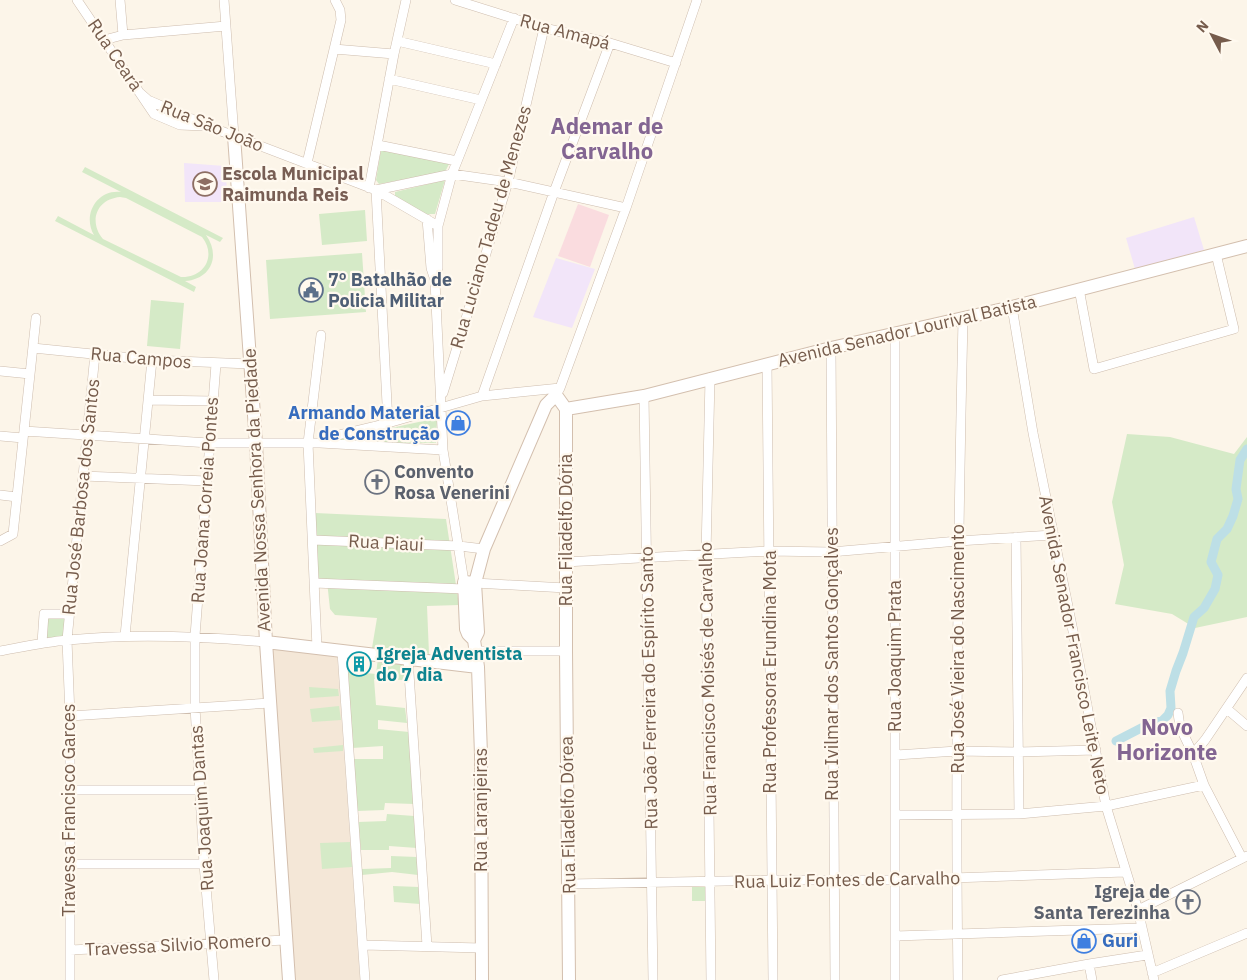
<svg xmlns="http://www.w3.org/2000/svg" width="1247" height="980" font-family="'IBM Plex Sans',sans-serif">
<rect width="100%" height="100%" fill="#fcf5e9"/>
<path fill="#f4e7d7" d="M271 647 337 653 360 980H293Z"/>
<path fill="#f2e5f9" d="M184 163 225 166 228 202H185Z
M1194 217 1204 250 1135 269 1126 238Z
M556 258 595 269 572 328 533 317Z"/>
<path fill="#fadcdf" d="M578 204 609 215 590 267 558 256Z"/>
<path fill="#d5eac7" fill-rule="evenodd" d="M381 150 450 162 445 172 379 184 376 180Z
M85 167 223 238 220 242 206 235C221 256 211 279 185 281L196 287 194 292 55 221 58 216 94 235C82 215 97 189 121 192L82 172ZM120 197 126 198 202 237C217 256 204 278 181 277L103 239C88 221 97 199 120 197Z
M445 180 435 214H424L395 197V192Z
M365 210 367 241 322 245 319 214Z
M362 253 366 312 270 319 266 260Z
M151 300 184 303 180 349 147 346Z
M437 418 436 443 327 442Z
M1127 434 1170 437 1234 454 1247 437V617L1195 628 1172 614 1115 604 1124 565 1112 502Z
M315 513 446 519 459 605 427 606 429 654 372 648 377 618 335 615 330 609 327 581H317Z
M46 616H65L63 637 44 638Z
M378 658 405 660 404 680 374 679 376 705 405 708 407 723 378 720V729L409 732 414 804 385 803 384 810 357 811 353 759H383V746L352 748 345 671 376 674Z
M309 687 338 689 339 696 310 698Z
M339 706 341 720 312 722 310 709Z
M343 745V751L314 753 313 748Z
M387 814 414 816 417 848 389 846V850H361L358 822 386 821Z
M350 842 352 867 322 869 320 843Z
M391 856 417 857 418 875 392 872 362 875V869L391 868Z
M393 886 419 887 420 904 394 902Z
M692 887H705V901H692Z"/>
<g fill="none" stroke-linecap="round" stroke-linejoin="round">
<path stroke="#bddfe6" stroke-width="9" d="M1116 741 1149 724 1162 721 1168 715 1171 708 1170 691 1176 671 1183 653 1194 617 1204 608 1215 589 1218 575 1211 562 1217 539 1227 529 1233 516 1238 499 1236 489 1240 460 1247 449"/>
<g stroke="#cebdae" stroke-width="10">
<path id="street" d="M77 0 154 114 180 125 204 126
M120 0 123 35
M224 0 234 136
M455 0 544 28 610 43 676 63
M104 40 123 35 226 26
M397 41 496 64
M334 49 394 54
M389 79 481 100
M140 93 148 100 208 126 376 190 438 226
M378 145 457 161
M307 163 341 20 340 10 335 0
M369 188 394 54 406 0
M376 190 452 174 508 182 626 208
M376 190 388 423
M427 219 431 268 435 280
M1080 294 1094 369 1234 329 1216 254
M1012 307 1033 433 1073 631 1106 806 1138 910 1154 980
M33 348 152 360 250 364
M831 348 835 980
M767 364 773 980
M0 371 30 374
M710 378 706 554 711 980
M443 393 508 182 544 28
M556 395 560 388 626 208 697 0
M482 396 554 192 610 43
M644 396 653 980
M149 400 213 401
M24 431 209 443H320L443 450 435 281 438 268V226L452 174 514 18
M0 436 23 438
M321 442 330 437 388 423 482 396 560 388
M443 450 464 582
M83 476 207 481
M0 495 17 497
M1016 537 1019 814
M313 540 459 546 484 549
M0 541 13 534 36 318
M565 562 769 551 831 552 958 541 1053 535
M314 583 464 589
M475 583 566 588
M125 636 152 360
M42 643 44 614H69
M317 648 308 443 321 335
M0 651C22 647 45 642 68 640 134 633 200 636 266 642
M476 651H566
M342 652 365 980
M408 658 427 946
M1227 709 1247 726
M1178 713 1180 727 1193 754 1204 785 1242 858
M70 716 270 703
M1193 754 1205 740 1247 678
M896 755 957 751 1018 752 1096 750
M70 790H200
M895 815 1019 814 1106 806 1204 785
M69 864H204
M569 884 772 880H894L1125 872
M1138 910 1247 856
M895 936 1142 928
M363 945 481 948
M70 950 286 940
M1089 964 1092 980
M1152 973 1247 933
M70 980V716L67 640 95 354
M214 980 204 864 195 707V636L216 364
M895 980V332
M958 980C955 760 958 539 963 319
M1002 980 1089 964 1147 955"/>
</g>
<g stroke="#d3bfae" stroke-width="14">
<path id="secondary" d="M234 136 256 443 266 642 289 980
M566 409 644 396 831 348 1012 307 1247 246
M566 409V651L569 980
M474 640 468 634 466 629 464 582 475 583
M266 642 478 667
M482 980 481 755 478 667 474 640 478 632 475 583 484 549 546 405 556 395 566 409"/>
</g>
<use href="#street" stroke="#fff" stroke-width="9"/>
<use href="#secondary" stroke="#fff" stroke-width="12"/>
</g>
<defs>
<g id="school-ring" transform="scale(1.25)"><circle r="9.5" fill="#fff9ef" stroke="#8d6e63" stroke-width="1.5"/><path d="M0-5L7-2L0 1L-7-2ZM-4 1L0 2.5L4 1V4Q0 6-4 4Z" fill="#8d6e63"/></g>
<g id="civic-ring" transform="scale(1.25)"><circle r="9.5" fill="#fff9ef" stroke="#5c6f8a" stroke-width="1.5"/><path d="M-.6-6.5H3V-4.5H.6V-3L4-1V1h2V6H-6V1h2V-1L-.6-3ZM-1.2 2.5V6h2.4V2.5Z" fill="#5c6f8a"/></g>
<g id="shop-ring" transform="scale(1.25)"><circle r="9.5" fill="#fff9ef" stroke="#3f7fe0" stroke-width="1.5"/><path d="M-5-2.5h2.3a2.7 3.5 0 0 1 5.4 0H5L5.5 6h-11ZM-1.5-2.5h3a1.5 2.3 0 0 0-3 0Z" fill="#3f7fe0"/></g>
<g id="church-ring" transform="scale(1.25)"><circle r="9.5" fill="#fff9ef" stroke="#6b7280" stroke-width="1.5"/><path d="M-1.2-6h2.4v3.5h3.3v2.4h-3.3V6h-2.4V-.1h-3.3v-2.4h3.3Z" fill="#6b7280"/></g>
<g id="building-ring" transform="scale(1.25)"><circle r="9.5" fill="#fff9ef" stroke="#0f9aa8" stroke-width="1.5"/><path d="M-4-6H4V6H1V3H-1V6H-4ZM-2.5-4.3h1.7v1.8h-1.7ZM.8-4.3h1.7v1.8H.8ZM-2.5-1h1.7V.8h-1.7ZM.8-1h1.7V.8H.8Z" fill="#0f9aa8"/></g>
</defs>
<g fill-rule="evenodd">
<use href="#school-ring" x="205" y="184"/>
<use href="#civic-ring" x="311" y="290"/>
<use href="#shop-ring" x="458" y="423"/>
<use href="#church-ring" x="377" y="482"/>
<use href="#building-ring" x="359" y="664"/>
<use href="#church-ring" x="1188" y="902"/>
<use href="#shop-ring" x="1084" y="941"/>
</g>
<g text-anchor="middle" stroke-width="4.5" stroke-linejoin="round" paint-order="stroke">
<g font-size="18" fill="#765c4c" stroke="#fff9ef">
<text transform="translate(565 32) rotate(15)" y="6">Rua Amapá</text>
<text transform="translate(115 55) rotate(56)" y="6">Rua Ceará</text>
<text transform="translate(212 126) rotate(22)" y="6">Rua São João</text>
<text transform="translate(491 227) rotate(-74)" y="6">Rua Luciano Tadeu de Menezes</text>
<text transform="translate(907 331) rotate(-13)" y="6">Avenida Senador Lourival Batista</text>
<text transform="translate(141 358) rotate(5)" y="6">Rua Campos</text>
<text transform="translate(257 490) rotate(-93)" y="6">Avenida Nossa Senhora da Piedade</text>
<text transform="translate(81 497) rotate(-84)" y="6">Rua José Barbosa dos Santos</text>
<text transform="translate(205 500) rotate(-86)" y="6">Rua Joana Correia Pontes</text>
<text transform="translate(566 530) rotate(-90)" y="6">Rua Filadelfo Dória</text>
<text transform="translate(386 543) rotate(3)" y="6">Rua Piaui</text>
<text transform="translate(1074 645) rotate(79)" y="6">Avenida Senador Francisco Leite Neto</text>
<text transform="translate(958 649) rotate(-90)" y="6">Rua José Vieira do Nascimento</text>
<text transform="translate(895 656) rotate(-90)" y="6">Rua Joaquim Prata</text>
<text transform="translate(832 664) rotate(-90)" y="6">Rua Ivilmar dos Santos Gonçalves</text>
<text transform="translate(770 672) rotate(-90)" y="6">Rua Professora Erundina Mota</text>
<text transform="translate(708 679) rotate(-91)" y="6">Rua Francisco Moisés de Carvalho</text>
<text transform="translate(649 688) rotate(-91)" y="6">Rua João Ferreira do Espírito Santo</text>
<text transform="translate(202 808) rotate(-94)" y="6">Rua Joaquim Dantas</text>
<text transform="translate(69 810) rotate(-90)" y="6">Travessa Francisco Garces</text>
<text transform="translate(481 810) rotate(-90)" y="6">Rua Laranjeiras</text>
<text transform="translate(568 815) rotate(-91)" y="6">Rua Filadelfo Dórea</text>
<text transform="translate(847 880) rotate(-1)" y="6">Rua Luiz Fontes de Carvalho</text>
<text transform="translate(178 945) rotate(-3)" y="6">Travessa Silvio Romero</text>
</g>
<g font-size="18" font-weight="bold" fill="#785e54" stroke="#fff9ef" text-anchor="start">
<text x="222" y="180">Escola Municipal<tspan x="222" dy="21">Raimunda Reis</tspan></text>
</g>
<g font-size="18" font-weight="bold" fill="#4e5e75" stroke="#fff9ef" text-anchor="start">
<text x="328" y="286">7º Batalhão de<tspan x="328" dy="21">Policia Militar</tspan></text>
</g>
<g font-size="18" font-weight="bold" fill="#366cbe" stroke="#fff9ef" text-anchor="end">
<text x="440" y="419">Armando Material<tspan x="440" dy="21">de Construção</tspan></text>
<text x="1102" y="947" text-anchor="start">Guri</text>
</g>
<g font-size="18" font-weight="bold" fill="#5b616d" stroke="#fff9ef" text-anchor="start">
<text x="394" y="478">Convento<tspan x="394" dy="21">Rosa Venerini</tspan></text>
<text x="1170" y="898" text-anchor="end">Igreja de<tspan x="1170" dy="21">Santa Terezinha</tspan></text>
</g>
<g font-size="18" font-weight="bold" fill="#0d838f" stroke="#fff9ef" text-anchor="start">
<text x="376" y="660">Igreja Adventista<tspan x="376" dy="21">do 7 dia</tspan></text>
</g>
<g font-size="22" font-weight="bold" fill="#836592" stroke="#fff9ef">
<text x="607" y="134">Ademar de<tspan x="607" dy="25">Carvalho</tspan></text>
<text x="1167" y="735">Novo<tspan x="1167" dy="25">Horizonte</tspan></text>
</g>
</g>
<g transform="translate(1212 35) rotate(311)" stroke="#fff9ef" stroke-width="4" paint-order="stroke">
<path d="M0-4L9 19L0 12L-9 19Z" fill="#765c4c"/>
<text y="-8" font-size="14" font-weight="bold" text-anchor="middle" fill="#765c4c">N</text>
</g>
</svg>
